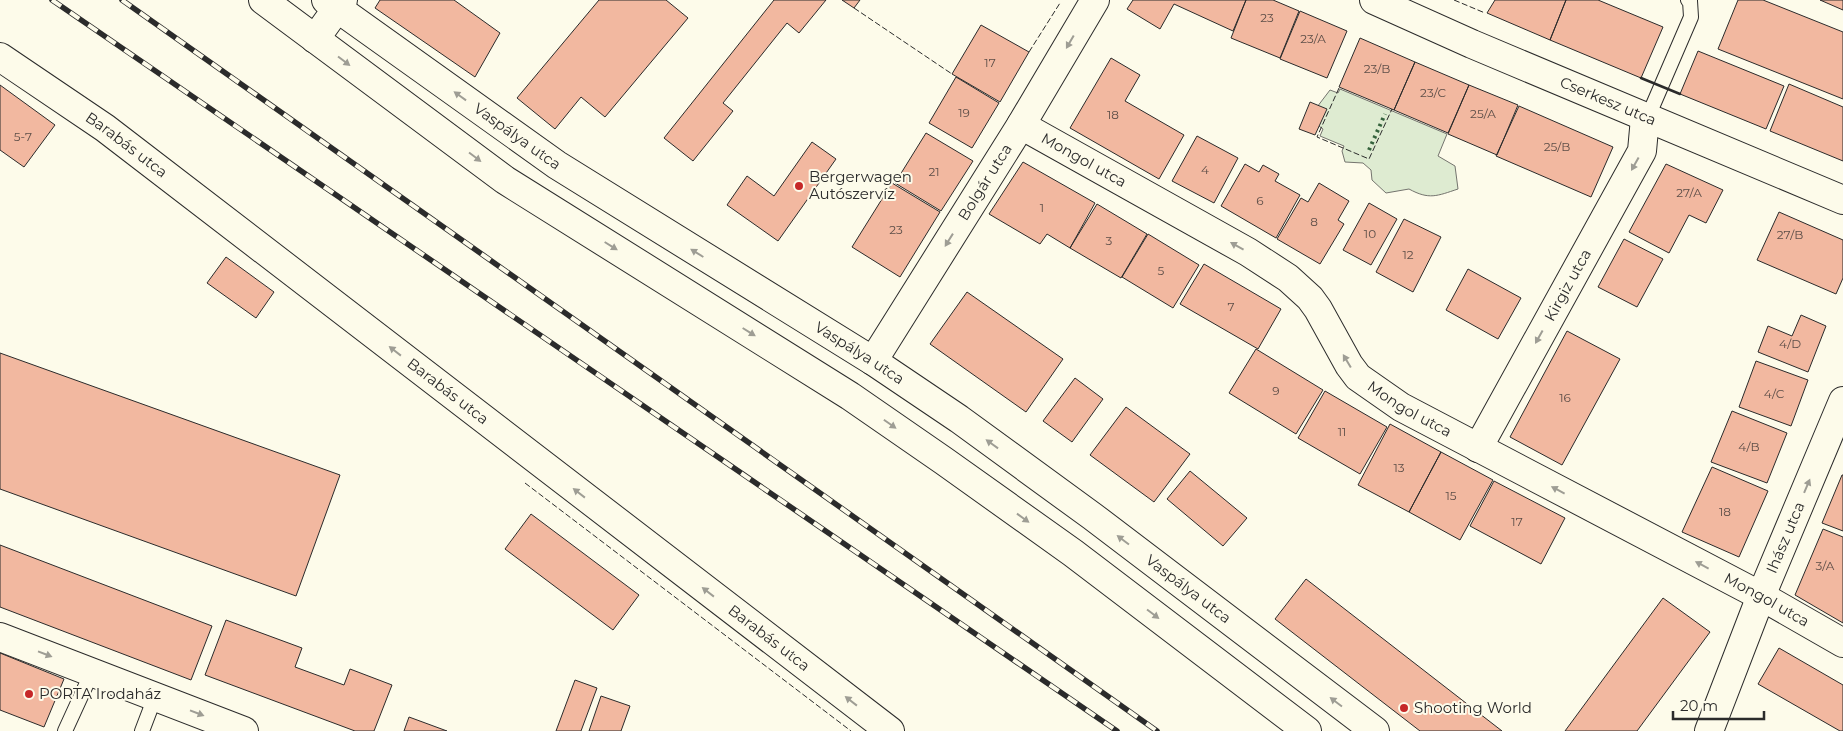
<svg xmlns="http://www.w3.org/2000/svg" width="1843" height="731" font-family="Montserrat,sans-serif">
<rect width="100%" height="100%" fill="#fdfbea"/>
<path fill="#deebd1" stroke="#74746e" d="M1340 89 1447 134 1438 156 1455 166 1458 189C1437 196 1429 200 1409 189L1386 193 1372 180 1371 170 1363 163 1345 162 1342 151 1344 146 1320 136 1323 129 1313 122 1314 111 1330 90 1338 93Z"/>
<path fill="#f2b8a0" stroke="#2b2b2b" d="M380 0H454L500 33 475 77 375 8Z
M599 0H666L688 18 605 117 581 97 555 129 517 98Z
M774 0H826L799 33 787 23 723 103 733 111 693 161 664 138Z
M842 0H860L854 8Z
M1133 0H1246L1233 31 1174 4 1160 29 1127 9Z
M1246 0H1273L1299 11 1280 58 1231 38Z
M1495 0H1566L1550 40 1487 13Z
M1566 0H1598L1663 27 1641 78 1550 40Z
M1738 0H1763L1843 32V99L1718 49Z
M1820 0H1843V10Z
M1300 11 1347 31 1327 78 1280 59Z
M981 25 1029 52 1000 102 952 74Z
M1360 38 1415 62 1394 110 1339 87Z
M1698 51 1784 86 1766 129 1680 94Z
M1111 58 1140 75 1125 101 1184 135 1159 179 1070 128Z
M1415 62 1469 85 1448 133 1394 110Z
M956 77 999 103 972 148 929 123Z
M1789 84 1843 107V161L1770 131Z
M0 85 55 125 24 167 0 150Z
M1469 85 1518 105 1497 155 1448 134Z
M1310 102 1327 109 1315 135 1299 129Z
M1519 106 1613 147 1591 197 1496 156Z
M926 133 973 161 941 211 895 183Z
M1197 136 1238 158 1214 203 1172 181Z
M812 142 836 159 778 241 727 205 747 176 774 196Z
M1023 162 1095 203 1070 248 1047 234 1040 244 989 214Z
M1245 164 1259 172 1263 165 1279 174 1275 181 1300 195 1276 238 1221 206Z
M1666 164 1723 190 1706 223 1689 215 1669 253 1629 232Z
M892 183 940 212 900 277 852 247Z
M1319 183 1349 201 1338 220 1344 224 1320 264 1277 239 1301 198 1308 202Z
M1369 203 1397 219 1371 265 1343 250Z
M1097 204 1147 234 1121 278 1070 248Z
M1779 212 1843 240V278L1836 294 1757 260Z
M1404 219 1441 237 1413 292 1376 272Z
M1148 234 1199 265 1173 308 1122 277Z
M1624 239 1663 259 1637 307 1598 287Z
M226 257 274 292 256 318 207 283Z
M1204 264 1281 309 1258 349 1180 304Z
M1468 269 1521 298 1498 339 1446 310Z
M967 292 1063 359 1026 412 930 344Z
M1801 315 1826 326 1808 372 1758 352 1768 326 1792 336Z
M1567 331 1620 359 1562 465 1510 437Z
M1256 349 1323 390 1296 434 1229 393Z
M0 353 340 475 296 596 0 489Z
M1756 361 1808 380 1791 426 1739 407Z
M1075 378 1103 399 1072 442 1043 421Z
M1325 391 1387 427 1360 474 1298 438Z
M1126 407 1190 454 1154 502 1090 455Z
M1732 411 1787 433 1767 483 1711 462Z
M1390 424 1441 452 1409 512 1358 485Z
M1441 452 1493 480 1460 540 1409 512Z
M1712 467 1768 491 1739 557 1682 532Z
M1190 471 1247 518 1223 546 1167 499Z
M1842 475H1843V531L1822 523Z
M1494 481 1565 518 1541 564 1470 526Z
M531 514 639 595 613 630 505 549Z
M1823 529 1843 537V623L1795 595Z
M0 545 212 626 191 680 0 607Z
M1306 579 1502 731H1420L1275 619Z
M1663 598 1710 632 1637 731H1565Z
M226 620 302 648 295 667 344 685 350 669 392 685 374 731H355L205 675Z
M1779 648 1843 685V731H1840L1758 684Z
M0 653 64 679 44 727 0 710Z
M575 680 597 688 581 731H556Z
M601 696 630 706 621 731H589Z
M409 717 447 731H404Z"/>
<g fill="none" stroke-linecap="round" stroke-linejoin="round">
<g stroke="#2b2b2b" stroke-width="16">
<path id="service" d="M1647 119 1691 17 1690 1 1688 0
M65 731 92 672
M142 731 155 697"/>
</g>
<g stroke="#2b2b2b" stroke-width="30">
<g id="minor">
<path id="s1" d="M1374 0 1472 44 1843 200"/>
<path d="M315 39 343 0"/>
<path id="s2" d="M0 57 105 128 890 731"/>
<path id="s3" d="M1021 125 1248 252 1288 278 1310 298 1318 309 1349 365 1358 377 1401 407 1761 596 1843 643"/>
<path id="s4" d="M873 361 1021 125 1095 0"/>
<path id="s5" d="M1478 448 1642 151 1645 118"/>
<path d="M0 637 244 731"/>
<path id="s6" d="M1709 731 1761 596 1843 401"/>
</g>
</g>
<g stroke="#2b2b2b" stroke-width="30">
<g id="secondary">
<path d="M263 0 505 180 850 396 944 461 1073 553 1307 731"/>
<path id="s7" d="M326 0 557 165 873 361 959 419 1092 516 1375 731"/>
</g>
</g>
<use href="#service" stroke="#fdfbea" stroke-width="14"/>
<use href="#minor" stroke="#fdfbea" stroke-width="28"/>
<use href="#secondary" stroke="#fdfbea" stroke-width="28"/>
<g stroke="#2b2b2b" stroke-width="5.5">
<path id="rail" d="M52 0 1117 731
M122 0 1157 731"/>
</g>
<use href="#rail" stroke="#fdfbea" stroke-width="4" stroke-dasharray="11" stroke-linecap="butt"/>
<path stroke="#34623c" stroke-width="4" stroke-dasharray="2.5 4" stroke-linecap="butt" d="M1369 150 1385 114"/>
<path stroke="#2b2b2b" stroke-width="1" stroke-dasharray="6 2.5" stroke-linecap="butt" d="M1454 0 1485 13
M854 8 952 74
M1029 52 1060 3
M1339 88 1317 137 1369 159 1392 109
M525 483 851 731"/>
<path stroke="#2b2b2b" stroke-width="2.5" d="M1641 78 1680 94"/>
</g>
<defs><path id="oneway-solid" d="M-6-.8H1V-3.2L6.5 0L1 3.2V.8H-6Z" transform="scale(1.25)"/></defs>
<g fill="#9e9d94">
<use href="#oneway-solid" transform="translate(1070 42) rotate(120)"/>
<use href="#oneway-solid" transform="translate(344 61) rotate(37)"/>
<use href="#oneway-solid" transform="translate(460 96) rotate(-144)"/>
<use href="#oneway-solid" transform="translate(475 157) rotate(37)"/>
<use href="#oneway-solid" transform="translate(1635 164) rotate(119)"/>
<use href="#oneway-solid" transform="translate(949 240) rotate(122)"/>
<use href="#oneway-solid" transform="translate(611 246) rotate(32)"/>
<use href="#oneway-solid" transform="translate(1237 246) rotate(-151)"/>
<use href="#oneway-solid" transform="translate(697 253) rotate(-148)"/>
<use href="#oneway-solid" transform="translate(749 332) rotate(32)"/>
<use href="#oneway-solid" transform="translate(1539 337) rotate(119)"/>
<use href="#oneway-solid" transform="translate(395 351) rotate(-142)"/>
<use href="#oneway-solid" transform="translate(1347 361) rotate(-121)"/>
<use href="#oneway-solid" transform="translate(890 424) rotate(35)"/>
<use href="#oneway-solid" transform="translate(992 444) rotate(-144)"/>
<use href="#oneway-solid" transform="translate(1807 486) rotate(-67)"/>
<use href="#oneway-solid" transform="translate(1558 490) rotate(-152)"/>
<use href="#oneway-solid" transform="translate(579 493) rotate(-142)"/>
<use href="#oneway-solid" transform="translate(1023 518) rotate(36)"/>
<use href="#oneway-solid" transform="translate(1123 540) rotate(-143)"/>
<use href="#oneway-solid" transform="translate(1702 565) rotate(-152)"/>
<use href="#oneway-solid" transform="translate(708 592) rotate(-142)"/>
<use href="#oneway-solid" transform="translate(1153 614) rotate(37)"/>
<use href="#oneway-solid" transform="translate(45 654) rotate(21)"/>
<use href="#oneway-solid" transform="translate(851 701) rotate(-142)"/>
<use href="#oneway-solid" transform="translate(1336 702) rotate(-143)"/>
<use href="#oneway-solid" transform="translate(197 713) rotate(21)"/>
</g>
<g fill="#c62828" stroke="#fdfbea" stroke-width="2">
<circle cx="799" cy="186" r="5"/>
<circle cx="29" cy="694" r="5"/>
<circle cx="1404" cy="708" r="5"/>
</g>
<g text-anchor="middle" stroke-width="4" stroke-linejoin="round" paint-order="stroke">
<g font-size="12" fill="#5d4e48">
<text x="1267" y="22">23</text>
<text x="1313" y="43">23/A</text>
<text x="990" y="67">17</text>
<text x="1377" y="73">23/B</text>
<text x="1433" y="97">23/C</text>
<text x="964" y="117">19</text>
<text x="1483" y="118">25/A</text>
<text x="1113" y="119">18</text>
<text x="23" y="141">5-7</text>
<text x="1557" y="151">25/B</text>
<text x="1205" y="174">4</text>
<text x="934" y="176">21</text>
<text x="1689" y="197">27/A</text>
<text x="1260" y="205">6</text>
<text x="1042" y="212">1</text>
<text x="1314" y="226">8</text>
<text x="896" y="234">23</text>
<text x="1370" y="238">10</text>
<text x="1790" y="239">27/B</text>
<text x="1109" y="245">3</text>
<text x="1408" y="259">12</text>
<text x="1161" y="275">5</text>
<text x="1231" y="311">7</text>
<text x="1790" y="348">4/D</text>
<text x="1276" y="395">9</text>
<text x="1774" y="398">4/C</text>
<text x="1565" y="402">16</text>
<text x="1342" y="436">11</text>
<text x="1749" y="451">4/B</text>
<text x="1399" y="472">13</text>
<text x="1451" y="500">15</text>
<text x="1725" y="516">18</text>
<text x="1517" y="526">17</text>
<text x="1825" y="570">3/A</text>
</g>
<g font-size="15" fill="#2b2b2b" stroke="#fdfbea">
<text dy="5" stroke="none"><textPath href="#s1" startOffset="255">Cserkesz utca</textPath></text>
<text dy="5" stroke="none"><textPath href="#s7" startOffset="235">Vaspálya utca</textPath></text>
<text dy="5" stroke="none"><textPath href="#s2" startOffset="154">Barabás utca</textPath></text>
<text dy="5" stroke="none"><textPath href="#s3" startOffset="72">Mongol utca</textPath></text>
<text dy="5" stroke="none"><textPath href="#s4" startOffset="211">Bolgár utca</textPath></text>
<text dy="5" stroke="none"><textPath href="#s5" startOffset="186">Kirgiz utca</textPath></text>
<text dy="5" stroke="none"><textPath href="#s7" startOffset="640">Vaspálya utca</textPath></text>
<text dy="5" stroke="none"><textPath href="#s2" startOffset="559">Barabás utca</textPath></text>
<text dy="5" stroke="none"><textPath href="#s3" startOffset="491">Mongol utca</textPath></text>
<text dy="5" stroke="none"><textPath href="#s6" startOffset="208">Ihász utca</textPath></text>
<text dy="5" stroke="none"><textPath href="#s7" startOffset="1045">Vaspálya utca</textPath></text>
<text dy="5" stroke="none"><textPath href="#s3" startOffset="896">Mongol utca</textPath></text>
<text dy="5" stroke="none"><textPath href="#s2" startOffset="964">Barabás utca</textPath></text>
</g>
<g font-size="15" fill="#2b2b2b" stroke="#fdfbea" text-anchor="start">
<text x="809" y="182">Bergerwagen<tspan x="809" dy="17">Autószervíz</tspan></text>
<text x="39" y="699">PORTA Irodaház</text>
<text x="1414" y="713">Shooting World</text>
</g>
</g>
<path d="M1673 711v8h91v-8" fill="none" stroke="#2b2b2b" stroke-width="2.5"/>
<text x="1680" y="711" font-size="15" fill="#2b2b2b" stroke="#fdfbea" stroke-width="4" paint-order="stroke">20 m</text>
</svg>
